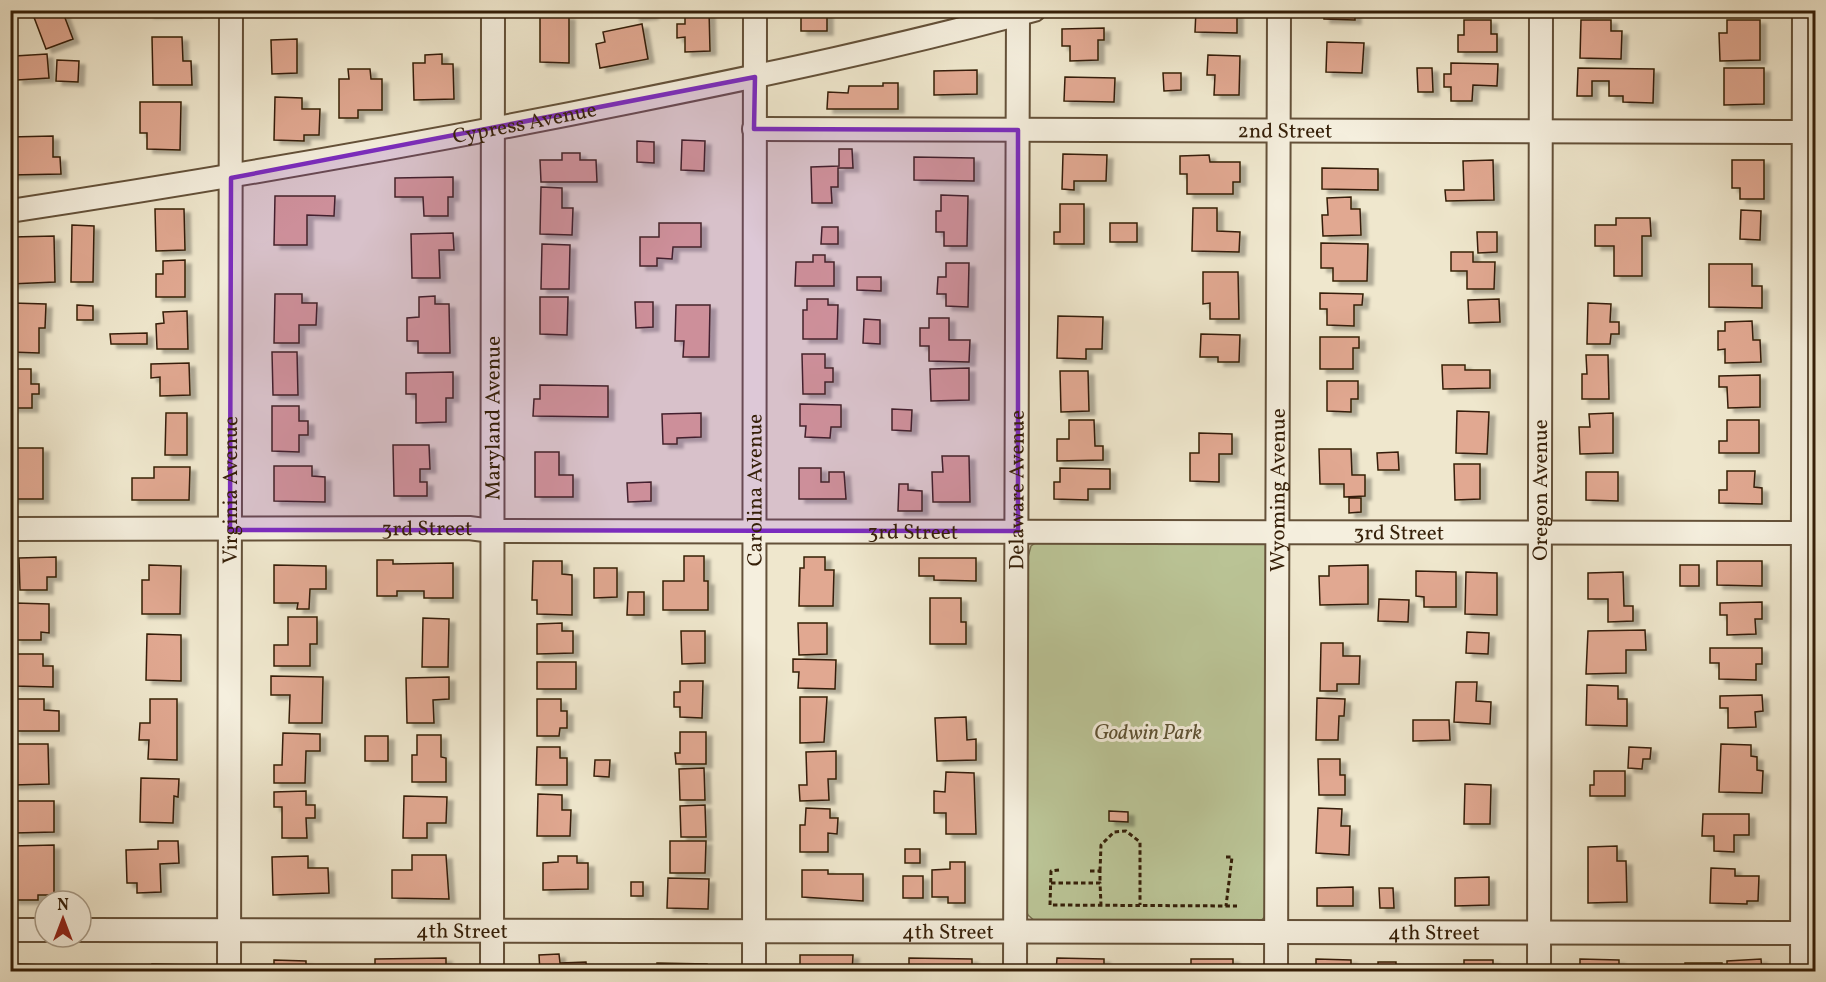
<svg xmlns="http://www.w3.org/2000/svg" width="1826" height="982" font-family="Vollkorn,serif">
<defs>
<filter id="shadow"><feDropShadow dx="6" dy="4" stdDeviation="1.5" flood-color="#0004"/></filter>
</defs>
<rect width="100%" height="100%" fill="#efe7cd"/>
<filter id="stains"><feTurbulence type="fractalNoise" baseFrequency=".00333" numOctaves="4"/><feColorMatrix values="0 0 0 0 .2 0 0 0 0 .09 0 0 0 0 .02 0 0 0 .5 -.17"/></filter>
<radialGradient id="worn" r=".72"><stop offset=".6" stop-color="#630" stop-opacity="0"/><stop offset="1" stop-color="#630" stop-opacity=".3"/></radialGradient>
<path fill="#bbc597" stroke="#787250" stroke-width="1.5" d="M1040 540 1267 542 1270 911 1259 923H1037L1028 915 1025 908 1028 557 1031 546Z"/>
<path fill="#e1a891" stroke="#351f08" stroke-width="1.5" filter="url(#shadow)" d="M36 10H62L73 39 46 49 32 12Z
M148 10H195L196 13 148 14Z
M633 10H652V15L634 17Z
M685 10H709L710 51 685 52V37L677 38V24H685Z
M801 10H827V31H801Z
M1196 10H1237V33L1195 32Z
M1324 10H1355V20L1324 19Z
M540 15 569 16V63L540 62Z
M1464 20H1491V34H1497V52H1458V35H1464Z
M1581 20H1611V31H1622L1621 59 1580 58Z
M1727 20H1760V60L1720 61 1719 33H1727Z
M642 24 648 59 600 68 596 44 605 42 603 32Z
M1104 28V40H1098V60L1070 61V46H1062V29Z
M152 37H182L183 61H191L192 85H153Z
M297 39V73L272 74 271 40Z
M1327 42 1364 43 1362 73 1326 72Z
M47 54 49 78 17 80 15 56Z
M442 54V64H453L454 99 414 100 413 63H425V55Z
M1208 55 1240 56 1239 95H1214L1215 75H1207Z
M57 60 79 61 78 82 56 81Z
M1451 63 1498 64 1497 86 1473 85 1472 101H1451V87H1444V74H1451Z
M1417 68H1432L1433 92H1418Z
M1578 68 1654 69 1653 103 1623 102V96H1609V81H1592V96H1577Z
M1724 68H1764V104L1724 105Z
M348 69H370L371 79H382V110H358V118H339V79H349Z
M977 70V94L934 95V71Z
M1163 73H1181V90L1164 91Z
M1065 77 1115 78 1114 102 1064 101Z
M883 83H898V109H827L828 92 848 93 849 86H883Z
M275 97 302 98V109H320L319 135H304V141L274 140Z
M140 102H181L180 150 147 149V133H140Z
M53 136V157H60L61 174 10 175V137Z
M682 140 705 141 704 171 681 170Z
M637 141 654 142V163L637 162Z
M839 149H852L853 168H838V187H831L832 203H812L811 167 839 166Z
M562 153H580V160H596L597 182H541L540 160H562Z
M1063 154 1107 155 1106 181H1074V190L1062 189Z
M1209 155 1210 162H1240V182H1233V194H1187V174H1180V156Z
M914 157 974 158V181L914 180Z
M1493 160 1494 200 1446 201 1445 190H1464L1463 161Z
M1732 160H1764V199H1740V188H1732Z
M1322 168 1378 169V190L1322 189Z
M453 177V197H448V216H424L423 197H395V178Z
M541 187 562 188V208H573L572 235 540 234Z
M941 195 968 196 967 246H944V232H936V211H941Z
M275 196H335L334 216 307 215V245H274Z
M1351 197V209H1360L1361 235 1323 236 1322 215H1328L1327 198Z
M1060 204H1084V244H1054V232H1060Z
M1193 208H1217V231L1240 232 1239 252 1192 251Z
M155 209H184L185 250 156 251Z
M1741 210 1761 211 1760 240 1740 239Z
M1616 218H1650L1651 236H1642V276H1614V246H1595V225H1616Z
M659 223H701V247H673L672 259 657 258V266H640V237H659Z
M1110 223H1137V242H1110Z
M72 225 94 226 93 282H71Z
M822 227H838V244H821Z
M1477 232H1497V252L1478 253Z
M453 233 454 250H439L440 278H412L411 234Z
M54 236 55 282 10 284V262H14L13 237Z
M1321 243 1368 244 1367 281H1333V268H1321Z
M542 244 570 245 569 289H541Z
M1451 252H1473V262H1495L1494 289H1467V271H1451Z
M813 255H825V262H834V286H795L796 262H813Z
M185 260V297H156V274H163V261Z
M946 263H969L968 307 946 306V294H937L938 277H946Z
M1709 264H1752V286H1762V308L1709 307Z
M1203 272H1238L1239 319H1210V303L1203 304Z
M857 277H881V291L857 290Z
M1320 293 1363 294 1362 305H1354V326L1327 325V309H1320Z
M275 294H302V303H317L316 325H299V343H274Z
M435 296V304H449L450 353H418V341H407V318L419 317V297Z
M540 297H568L567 335 540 334Z
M807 299H828V305H838L837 339H803V310H807Z
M1499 299 1500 322 1469 323 1468 300Z
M635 302H653V327L636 328Z
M12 303 46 304 45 328H39V353L11 352Z
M1588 303 1611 304 1610 322H1619V334H1611L1610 344H1587Z
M77 305 93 306V320H77Z
M676 305H710L709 357H683L684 341H675Z
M187 311 188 349H157L156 324 164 323 163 312Z
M1058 316 1103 317 1102 349H1086V359L1057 358Z
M929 318H949V340H970L969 362 929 361V346H920V328H929Z
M864 319 880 320V344L863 343Z
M1752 321 1753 340H1760L1761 362 1725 363V349L1718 350V331H1725V322Z
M147 333V344H111L110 334Z
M1201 334 1240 335 1239 362H1218V357H1200Z
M1320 337H1359V348H1353V369H1320Z
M272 352H297L298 395H273Z
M802 354H825V368H833V382H825V394H803Z
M1586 355H1608L1609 399H1582V374H1587Z
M189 363 190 395 160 396V377L151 378V364Z
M1442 365H1465V370H1490V388L1443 389Z
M969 368V400L931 401 930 369Z
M12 369H31V384H39V394H32V408H10Z
M1060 371H1088L1089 411 1061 412Z
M453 372V398H446V422L416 423V394H406V373Z
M1760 375V407L1728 408 1727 387H1719V376Z
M1327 381H1358V399H1351V412L1327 411Z
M540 385 608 386V417L533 416 534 399H540Z
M800 404 841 405V427H831L830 438 805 437 806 426H800Z
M272 406H299V421H308V435H299V452L272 451Z
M892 409 912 410 911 431 892 430Z
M1457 411 1489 412 1487 454 1456 453Z
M166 413H187V455H165Z
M701 413V437L677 438V444H663L662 414Z
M1613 413V453L1580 454 1579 427H1590L1589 414Z
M1069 420H1094L1095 446H1103V460L1057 461V439H1069Z
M1727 420H1759V453H1719V441H1727Z
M1199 433 1232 434V454H1219V482L1190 481V453H1199Z
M393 445H429L430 469H420V482H427V496H394Z
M10 448H43V499H10Z
M1319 449H1351L1352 475H1365V496L1344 497V484H1320Z
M535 452H559V475H573V497H535Z
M1398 452 1399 470H1378L1377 453Z
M942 456H969L970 502H933L932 472H943Z
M1454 464H1480V499L1455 500Z
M274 466H312V476L325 477V502L274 501Z
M154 467H190L189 500H132V478H154Z
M799 468H821V482H829V472H844L846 499H799Z
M1060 468 1110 469V489H1088V500L1054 499V482H1060Z
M1727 471H1755L1754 487 1762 488V504L1719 503V490H1727Z
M1586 472H1618V501L1586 500Z
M651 482V501L628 502 627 483Z
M899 484H908V490L922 491V511H898Z
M1349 498H1361V512L1349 513Z
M684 556H704V581H708V610H663V581H684Z
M56 557V577H47V590H20L19 558Z
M804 557H825V570H834L833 606H799L800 568H804Z
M919 558H976V581L934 580V576H919Z
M377 560H393V564L453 563V598H424V591H397V596H377Z
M533 561H562V574L572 575V615L537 614V600H532Z
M1717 561H1762V586L1717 585Z
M149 565 181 566 180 614H142V580H149Z
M274 565 326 566V589H310L309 609H297L298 603H274Z
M1368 565V604L1320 605 1319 576H1329V566Z
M1680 565H1699V586H1680Z
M594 568H617V597L594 598Z
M1416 571 1456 572V607H1424V597L1416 596Z
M1466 572 1497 573V615L1465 614Z
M1623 572 1624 606H1633V621L1608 622V599H1588V573Z
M628 592H644V615H627Z
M930 598H961V622H966V644H930Z
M1379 599 1409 600 1408 622 1378 621Z
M1762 602V619H1755L1756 634 1727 635V615H1720V603Z
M15 603 49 604V633L41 632V640H15Z
M288 617H317V644H310V666H274V645H288Z
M423 618 449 619 448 667H422Z
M562 623V631H573V653L537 654V624Z
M798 623H827V654L799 655Z
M1645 630 1646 650H1626V673L1586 674 1588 631Z
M681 631H705V663L682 664Z
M1467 632 1489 633 1488 654 1466 653Z
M147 634 181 635V681L146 680Z
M1321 643H1343V656H1360L1359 684H1337V691H1320Z
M1710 648H1762V664H1756V680L1719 679V663H1710Z
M15 654H43V666H53V687L14 686Z
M793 659 836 660 835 689 798 688 799 672H793Z
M537 662H576V689H537Z
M271 676 323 677 322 723H289L290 695H271Z
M449 677V699L433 700 434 723H407L406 678Z
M680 681H703L702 718 680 717V707H674V692H680Z
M1456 682H1477L1476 701 1491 702 1490 724 1454 722Z
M1587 685 1618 686V699H1627V726L1586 725Z
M1762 695 1763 711 1755 712 1756 727 1728 728V708H1720V696Z
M800 697H827L824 742 800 743Z
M1317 698 1345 699 1344 716H1339L1338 740H1316Z
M14 699H44V710L59 711V731H14Z
M150 699H177V760L148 759 149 740H139L140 723H150Z
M537 699H561V711H567V728H560L559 736H537Z
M966 717 967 740 976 739V760L937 761 935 718Z
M1413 720H1449L1450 740 1413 741Z
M680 732H706V764H676L675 753H680Z
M283 733 320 734V751H306L305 783H274V765H282Z
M417 735H441V757L446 758V782H412V755H417Z
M365 736H388V761H365Z
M17 744H48L49 784 13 785 12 766H17Z
M1721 744 1751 745V756L1757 757V770L1763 771 1762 793 1719 792Z
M537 747H560V758H567V785H536Z
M1629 747 1651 748 1650 759H1643L1642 769 1628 768Z
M836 751V779H828L829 800 800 801 799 785H807L806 752Z
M1318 759H1340V775H1345V795H1319Z
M595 760H610L609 777 594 776Z
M704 768 705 800H680L679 769Z
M1594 771H1625V796H1590V785H1594Z
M946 772 974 773 976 834H946V813H934V791L945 792Z
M141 778 179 779 178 797 174 796 173 823 140 822Z
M1465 784 1491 785 1490 824H1464Z
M306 791V805H315V818H306L307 838H282V807H274V792Z
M538 794 562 795V810H571L570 836H537Z
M404 796 447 797 446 823H427V838H403Z
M13 801H54V832L14 833Z
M705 805 706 837H681L680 806Z
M806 808 830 809V818H838L837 834 828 833V852H800V825H805Z
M1318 808 1342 809 1341 826H1350L1349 855 1316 853Z
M1109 811 1128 812V822L1109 821Z
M1703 814H1749V835H1734V852L1714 851V836H1702Z
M158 841H178L179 863 160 864 161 892 137 893V883H127L126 850 158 849Z
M670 841H706L705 873H670Z
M54 845V895H38V900H13L12 846Z
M1617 846V861H1626L1627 902 1588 903V847Z
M905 849H920V863H905Z
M412 855H446L449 899 392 898V870H412Z
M308 856V868H328L329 893 273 895 272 857Z
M558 856H577V863H588V889L543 890V863L558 862Z
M950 862H965V903H948V897H932V870L950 869Z
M1711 868 1735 869V876H1759L1758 901H1747V904L1710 903Z
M802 870H828V874H863V901L802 897Z
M903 876H923V898H903Z
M1489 877V905L1455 906V878Z
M668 878 709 879 708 909 667 908Z
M631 882H643V896H631Z
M1353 887V906H1317V888Z
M1379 888H1393L1394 908H1380Z
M559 954 560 963 586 962 587 972H540L539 955Z
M800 955H853L852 972H800Z
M446 958V972H375V959Z
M909 958 972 959V972H909Z
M1057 958 1104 959V972H1056Z
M1191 959H1233V972H1191Z
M1316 959 1351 960V972H1316Z
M1580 959 1619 960V972H1580Z
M1761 959 1762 972H1727V961Z
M274 960 306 961V972H274Z
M1464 960H1493V972H1464Z
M1378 962H1396V972H1378Z
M657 963 707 964 706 972H657Z
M1685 963H1722V972H1685Z
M16 964 44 965 43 972H15Z
M152 964 190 965V972H152Z"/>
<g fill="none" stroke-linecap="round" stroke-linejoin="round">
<g stroke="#645139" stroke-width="26">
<g id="minor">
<path id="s1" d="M754 129 1816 132"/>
<path id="s2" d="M10 211C220 179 428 143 635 101 769 74 902 46 1034 10"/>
<path id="s3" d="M10 529 469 528 492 531 1816 533"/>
<path d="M10 930H45"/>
<path id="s4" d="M81 930 1816 933"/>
<path id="s5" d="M229 972 231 10"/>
<path id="s6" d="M492 972 493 10"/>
<path id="s7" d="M754 972 755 10"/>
<path id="s8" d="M1015 972 1018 10"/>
<path id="s9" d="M1276 972 1279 10"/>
<path id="s10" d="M1539 972 1541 10"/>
<path d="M1802 972 1804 10"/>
</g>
</g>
<path stroke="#351f08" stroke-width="3" stroke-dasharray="4.5 3" stroke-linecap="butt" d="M1226 857H1232L1226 906
M1059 870 1051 871 1050 905 1237 906
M1090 871H1100V883
M1100 871 1101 845 1114 832 1126 831 1140 842V905
M1051 883H1100L1101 905"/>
<use href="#minor" stroke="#f5efde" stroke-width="22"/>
</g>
<path fill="#7b2cbf" fill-opacity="0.2" stroke="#7b2cbf" stroke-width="4.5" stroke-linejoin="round" d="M755 77 754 129 1018 130V531L230 530 231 178Z"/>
<g text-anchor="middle" stroke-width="6" stroke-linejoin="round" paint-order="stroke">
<g font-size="21" fill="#351f08" stroke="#f5efde">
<text dy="7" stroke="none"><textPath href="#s2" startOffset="522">Cypress Avenue</textPath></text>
<text dy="7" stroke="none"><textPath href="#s1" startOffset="531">2nd Street</textPath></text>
<text dy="7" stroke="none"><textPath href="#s6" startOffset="554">Maryland Avenue</textPath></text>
<text dy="7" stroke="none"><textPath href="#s5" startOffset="482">Virginia Avenue</textPath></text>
<text dy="7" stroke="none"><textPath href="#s7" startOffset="482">Carolina Avenue</textPath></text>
<text dy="7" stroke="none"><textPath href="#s8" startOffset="482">Delaware Avenue</textPath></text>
<text dy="7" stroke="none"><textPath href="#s9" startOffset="482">Wyoming Avenue</textPath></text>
<text dy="7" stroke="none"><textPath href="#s10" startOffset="482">Oregon Avenue</textPath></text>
<text dy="7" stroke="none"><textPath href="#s3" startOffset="417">3rd Street</textPath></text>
<text dy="7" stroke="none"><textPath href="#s3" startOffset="903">3rd Street</textPath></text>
<text dy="7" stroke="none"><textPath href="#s3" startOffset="1389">3rd Street</textPath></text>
<text dy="7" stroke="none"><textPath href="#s4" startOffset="381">4th Street</textPath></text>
<text dy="7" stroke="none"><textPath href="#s4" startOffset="867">4th Street</textPath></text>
<text dy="7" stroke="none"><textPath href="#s4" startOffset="1353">4th Street</textPath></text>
</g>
<g font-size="21" font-style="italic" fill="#5d5133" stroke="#f5efde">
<text x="1148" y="739">Godwin Park</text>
</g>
</g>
<rect width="1826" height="982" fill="none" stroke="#efe7cd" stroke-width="36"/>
<rect x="12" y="12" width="1802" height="958" fill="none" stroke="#351f08" stroke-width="3"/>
<rect x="18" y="18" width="1790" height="946" fill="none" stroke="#351f08" stroke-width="1.5"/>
<g transform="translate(63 919)"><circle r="28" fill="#f5efde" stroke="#a89c88" stroke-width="1.5"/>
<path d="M0-4.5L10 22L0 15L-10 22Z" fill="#8f2418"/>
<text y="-9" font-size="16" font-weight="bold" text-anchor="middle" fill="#351f08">N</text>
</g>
<rect width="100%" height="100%" filter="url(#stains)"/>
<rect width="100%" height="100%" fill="url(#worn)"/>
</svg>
